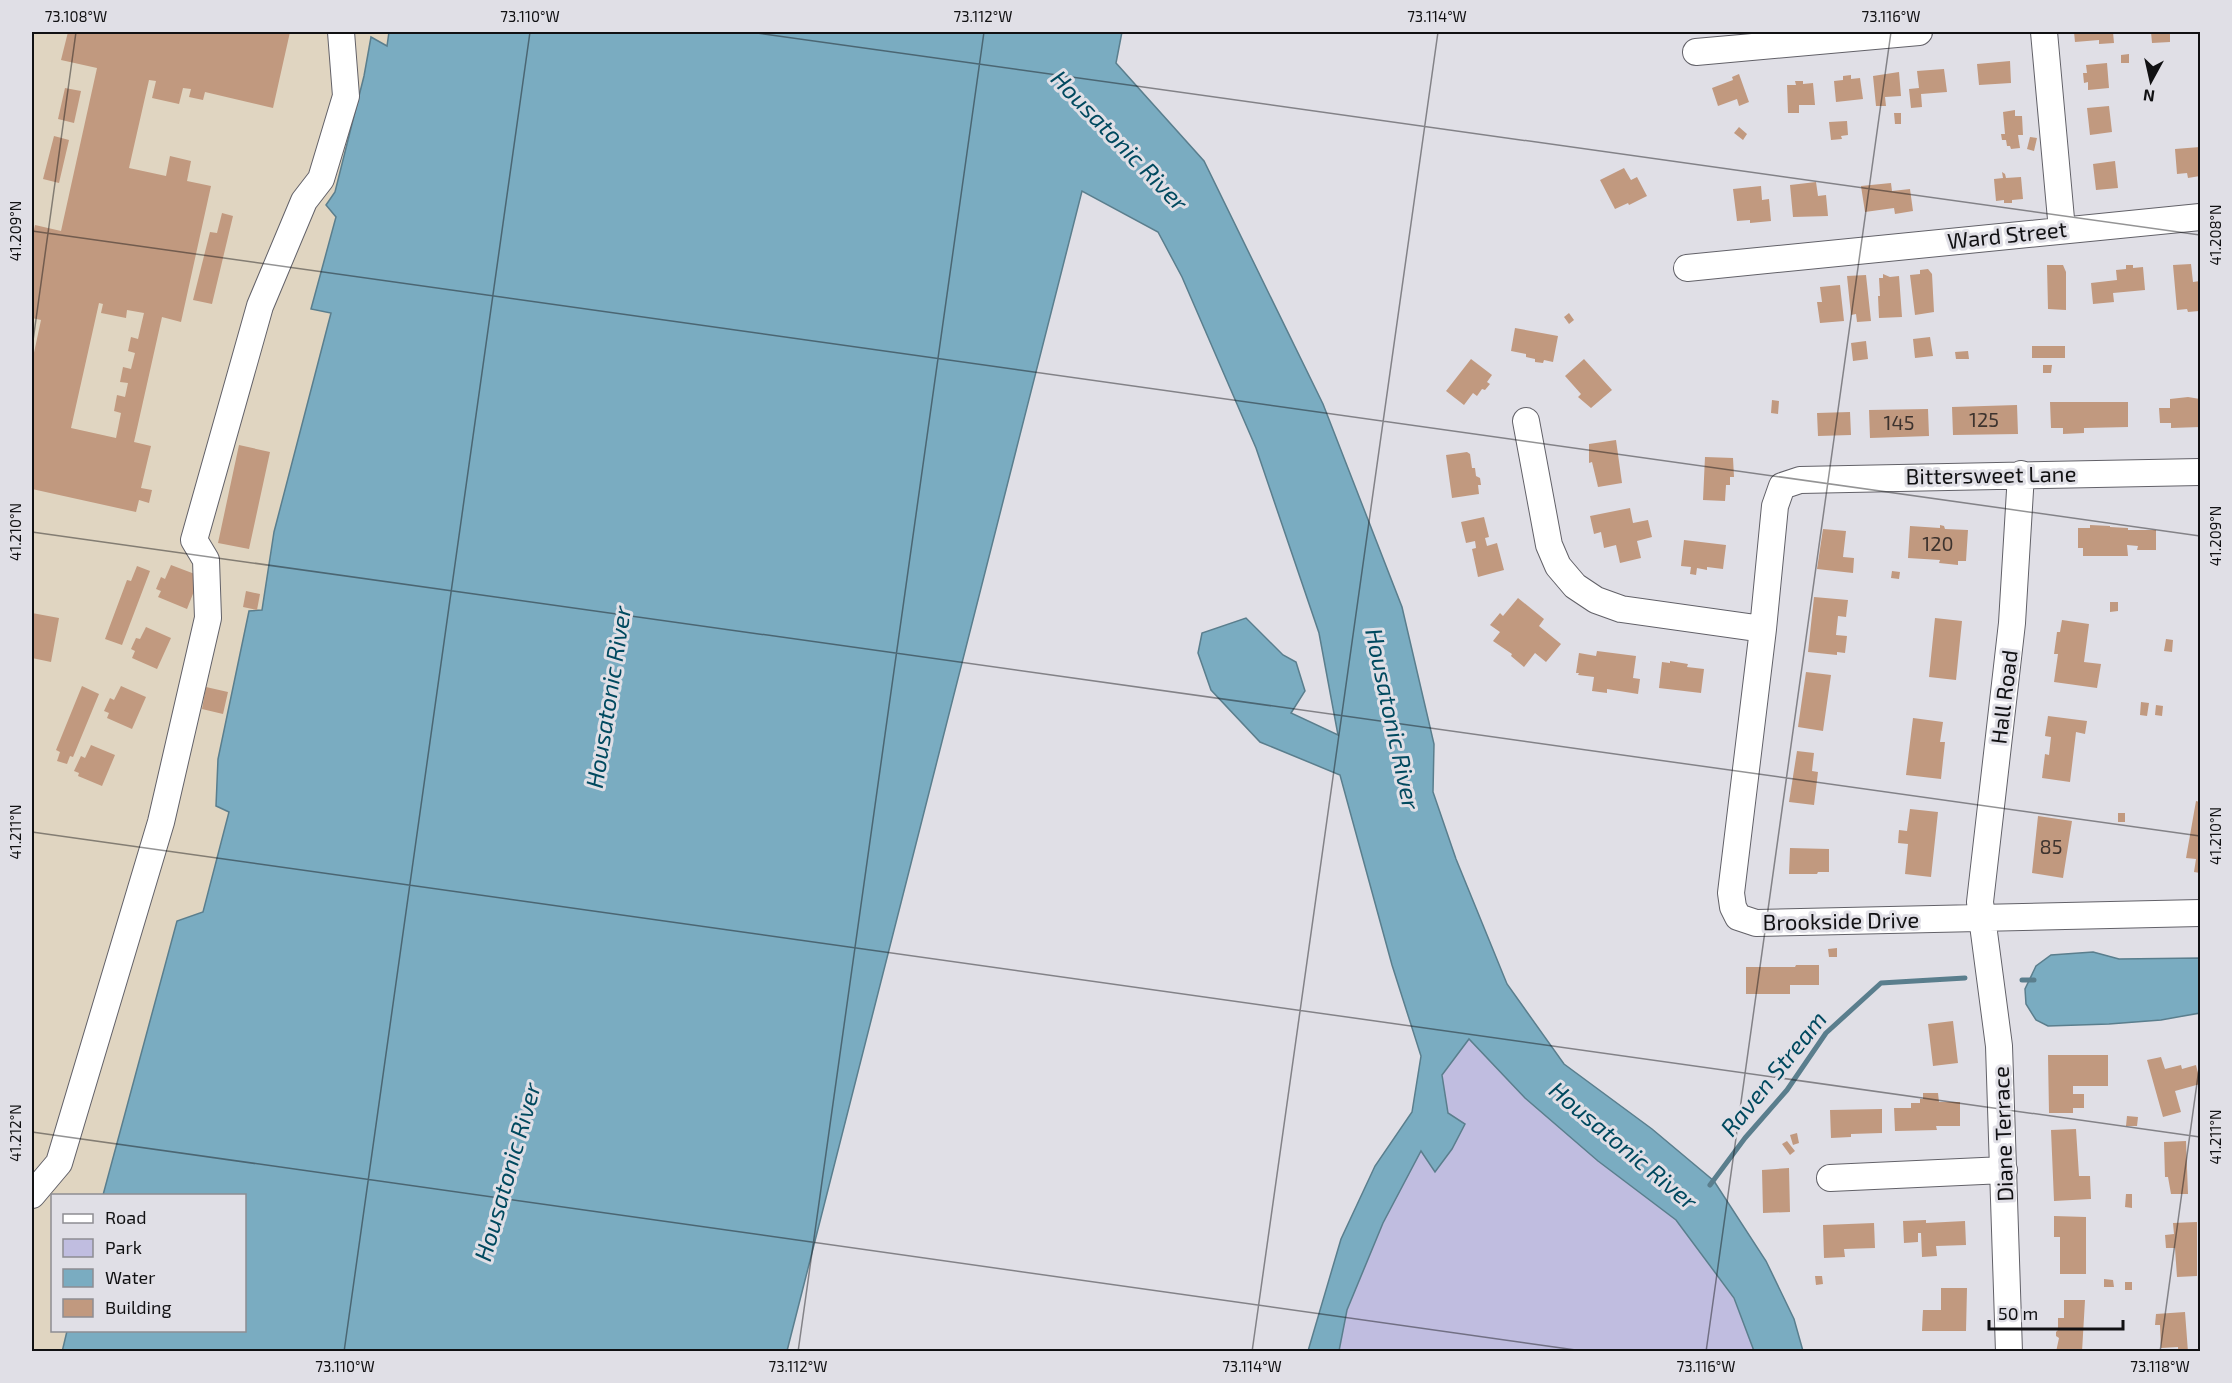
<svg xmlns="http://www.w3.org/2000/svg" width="2232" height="1383" font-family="'Exo 2',sans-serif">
<rect width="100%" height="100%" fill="#e0dfe6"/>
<path fill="#e0d5c1" d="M32 32H389L387 47 371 37 364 76 335 193 326 205 336 217 311 309 331 313 274 532 262 610 249 611 230 812 203 912 177 921 103 1195 52 1196V1330L67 1331 62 1351H32Z"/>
<path fill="#c0bde0" d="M1469 1039 1525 1098 1598 1161 1676 1220 1734 1299 1754 1351 1339 1352 1347 1310 1383 1223 1421 1150 1434 1171 1465 1124 1448 1113 1442 1075Z"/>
<path fill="#7aacc1" stroke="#5a7e8d" stroke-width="1.5" d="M389 32H1122L1116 63 1204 161 1323 404 1402 607 1434 744 1433 792 1456 859 1507 984 1564 1064 1652 1129 1714 1181 1766 1261 1794 1319 1803 1351H1754L1734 1298 1676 1220 1598 1161 1525 1098 1469 1039 1442 1075 1448 1113 1465 1124 1452 1149 1435 1172 1421 1151 1383 1223 1347 1310 1339 1351H1308L1341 1239 1375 1166 1412 1112 1421 1056 1392 965 1340 775 1260 742 1211 690 1198 653 1202 633 1246 618 1283 655 1296 662 1305 691 1291 713 1338 735 1319 633 1256 448 1182 277 1158 232 1082 191 787 1351 62 1352 67 1331 244 1330V1196L103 1195 177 921 203 912 229 812 216 806 218 759 249 611 262 610 274 532 331 313 311 309 336 217 326 205 335 192 364 76 371 37 387 46Z
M2093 952 2119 959 2200 958V1013L2161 1020 2109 1024 2048 1026 2036 1020 2026 1004 2025 989 2036 966 2051 955Z"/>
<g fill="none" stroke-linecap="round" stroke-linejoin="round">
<path stroke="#5a7e8d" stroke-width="5" d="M2022 980H2034
M1710 1185 1745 1138 1787 1090 1826 1033 1881 983 1965 978"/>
</g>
<path fill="#c1997f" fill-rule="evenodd" d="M68 32H290L273 108 205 92 203 100 189 97 191 89 183 88 179 104 152 98 156 81 149 80 129 168 166 176 170 156 191 161 187 181 211 186 181 322 162 317 134 442 151 446 141 488 152 490 149 503 139 500 136 512 32 489V362L41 320 32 318V239L35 225 61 231 97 68 61 60ZM99 303 103 304 101 313 126 318 127 310 144 313 138 339 131 337 128 351 135 353 131 369 123 367 120 382 128 383 125 397 117 395 114 411 121 413 116 438 71 428Z
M2074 32H2113L2114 43 2099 44V40L2075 42Z
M2151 32H2170V42L2152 43Z
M2129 54V63H2121V55Z
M2010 61 2011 83 1979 85 1977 64Z
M2107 63 2109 88 2088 90V82L2084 83 2083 73H2087L2086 65Z
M1944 69 1947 92 1921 94 1922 107 1911 108 1909 89 1919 88 1917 71Z
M1899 72 1901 96 1885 97 1886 106H1876L1873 76Z
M1739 74 1749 102 1739 106 1737 99 1718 106 1712 88 1733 80 1732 77Z
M1851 75V79L1860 78 1863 99 1836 102 1834 81 1843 80V76Z
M1795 81H1803V84L1813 83 1815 105H1799V113H1788L1787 85H1796Z
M65 88 81 91 74 123 58 119Z
M2109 106 2112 132 2090 135 2087 108Z
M2015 110V116H2022L2023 135H2018L2020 148 2011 149 2010 146H2007L2006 140H2002L2001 134H2005L2003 112Z
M1894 113H1901V124H1895Z
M1847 121 1848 135 1841 136 1842 139 1831 140 1829 122Z
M1739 127 1747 134 1743 140 1734 133Z
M54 136 69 140 59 183 43 179Z
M2030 137 2037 138 2034 151 2027 149Z
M2200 147V176L2188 178 2187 173 2177 174 2175 149Z
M2115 161 2118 188 2096 190 2093 164Z
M1624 168 1631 180 1637 177 1647 196 1629 205 1628 203 1615 209 1600 180Z
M2002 172 2005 174 2006 178 2021 177 2023 199 2012 200V203H2004V200L1996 201 1994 179 2003 178Z
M1816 182 1818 196 1826 195 1828 216 1793 217 1790 185Z
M1891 183 1892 191 1910 189 1913 211 1895 214 1894 208 1865 212 1861 186Z
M1761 186 1762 200 1769 199 1771 221 1750 223V220L1737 221 1733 189Z
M222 213 233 216 212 304 193 300 210 232 217 233Z
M2191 264 2193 282 2200 281V307L2199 311 2188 312 2187 309 2177 310 2173 265Z
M2047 265H2063L2066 272V310L2048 309Z
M2126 265H2133V268L2143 267 2145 290 2113 293 2114 302 2093 304 2091 283 2117 280 2116 270 2126 269Z
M1928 269 1932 274 1934 312 1915 315 1910 275 1920 274V270Z
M1883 274 1890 277 1899 276 1902 317 1879 318 1878 296H1880L1879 278H1883Z
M1866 275 1871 321 1857 322 1856 314 1851 315 1847 276Z
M1840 285 1844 321 1820 323 1817 302H1822L1820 287Z
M1569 313 1574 320 1569 324 1564 317Z
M1515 328 1558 336 1553 362 1544 360 1543 363 1535 362V359L1526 357V354L1511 351Z
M1930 337 1933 356 1915 358 1913 339Z
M1866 341 1868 359 1853 361 1851 343Z
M2032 346H2065V358H2032Z
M1968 351 1969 359H1956L1955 352Z
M1471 359 1492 375 1487 382 1490 384 1485 390 1482 389 1477 396 1473 393 1464 405 1446 391Z
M1584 359 1612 390 1591 408 1578 397 1581 394 1565 376Z
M2043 365H2052L2051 373H2043Z
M2188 397 2200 399V427L2171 428V423H2160L2159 408H2170V399Z
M1772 400 1779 401 1778 414 1771 413Z
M2050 402H2128V427L2084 428V433L2063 434V428H2051Z
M2017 405 2018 434 1953 435 1952 407Z
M1928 409 1929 436 1870 438 1869 410Z
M1850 412 1851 435 1818 436 1817 413Z
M1616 440 1622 483 1598 487 1592 462 1589 463V444Z
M239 445 270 452 249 549 218 543Z
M1467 452 1470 454 1472 468H1475L1476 476 1480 478 1481 485H1478L1479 494 1452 498 1446 455Z
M1705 457 1733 458 1734 477H1730V485H1726L1725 501 1703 500Z
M1630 508 1633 523 1648 520 1652 537 1637 541 1641 558 1620 563 1616 545 1604 548 1601 532 1594 534 1590 516Z
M1484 517 1489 537 1485 538 1487 546 1497 543 1504 570 1478 577 1472 549 1476 548 1475 541 1466 543 1461 522Z
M1940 525 1944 526 1945 529 1968 530 1966 561H1958V565L1939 563 1940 560 1908 558 1910 526 1940 528Z
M2090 525 2110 526V527L2128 528V530H2156V550H2137L2138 546 2127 545 2128 556H2083V548H2078V528H2090Z
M1823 529 1846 531 1843 557 1854 558 1853 573 1817 569Z
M1684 540 1726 545 1723 569 1707 567V570L1697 568 1696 575 1690 574 1691 567 1681 566Z
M171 565 200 576 187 609 158 597 161 591 156 589 161 577 165 579Z
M137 566 150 571 122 645 105 639 127 580 131 581Z
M1892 571 1900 572 1899 579 1891 578Z
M246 591 260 594 257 610 243 607Z
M1814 597 1848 600 1846 617 1838 616 1836 635 1847 636 1845 653 1837 652V655L1808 652Z
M1518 598 1544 619 1539 626 1561 644 1546 662 1535 653 1524 667 1511 656 1512 654 1493 641 1500 632 1490 625 1500 613 1503 616Z
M2110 602H2118V611L2110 612Z
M32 613 59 618 51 662 32 658Z
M1935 618 1962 621 1956 680 1929 677Z
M2062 620 2089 624 2084 662 2101 664 2097 688 2054 682 2058 654H2054L2057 632H2060Z
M146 627 171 638 157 669 132 658 135 651 131 649 136 638 140 639Z
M2166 639 2173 640 2172 652 2164 651Z
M1597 651 1636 656 1633 678 1640 679 1638 694 1607 689V693L1592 691 1594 677 1578 675 1579 673H1576L1579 653 1596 656Z
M1670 661 1688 664 1687 667 1704 669 1701 693 1659 688 1662 662 1670 663Z
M1806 672 1831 675 1823 731 1798 727Z
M82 686 99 694 73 757 70 756 67 764 57 761 60 752 56 750Z
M121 686 146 697 132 729 107 718 109 713 104 711 110 698 114 700Z
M206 687 228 692 223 714 202 709Z
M2141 702 2149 703 2147 716 2140 715Z
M2156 705 2163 706 2162 716 2155 715Z
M2048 716 2087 721 2085 734 2076 732 2070 782 2042 778 2045 754 2049 755 2051 737 2045 736Z
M1913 718 1943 722 1940 742H1945L1941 779 1906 775Z
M91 745 115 755 102 786 78 776 79 773 74 771 81 756 85 758Z
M1797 751 1814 753 1812 771 1818 772 1814 805 1789 802Z
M2196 801 2200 802V873L2194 872 2196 859 2186 858Z
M1910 809 1938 812 1931 877 1905 874 1908 844 1898 843 1899 830 1907 831Z
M2118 813H2125V822H2118Z
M2038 816 2072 821 2063 878 2032 873Z
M1790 848 1829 849V872H1818L1817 874H1789Z
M1837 948V957H1829L1828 949Z
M1796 965H1819V985H1790V994H1746V967H1795Z
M1953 1021 1958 1063 1933 1066 1928 1024Z
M2048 1055H2108V1086H2073V1094H2084V1108H2073V1113H2049Z
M2161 1057 2165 1069 2181 1065 2182 1069 2196 1065 2200 1081V1084L2175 1091 2181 1112 2163 1117 2147 1060Z
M1923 1093H1938L1939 1102H1960V1126H1936L1937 1130 1895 1131 1894 1108H1911V1103H1920V1099H1923Z
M1882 1109V1133L1851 1134V1137L1831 1138 1830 1110Z
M2127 1116 2138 1117 2137 1126H2126Z
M2076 1129 2079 1176H2090L2091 1199 2054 1201 2051 1130Z
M1797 1133 1799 1143 1793 1145 1790 1135Z
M1787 1141 1795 1151 1790 1155 1782 1144Z
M2186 1141 2188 1194H2171L2168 1177H2165L2164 1142Z
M1789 1168 1790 1212 1763 1213 1762 1170Z
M2126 1194H2132V1208L2125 1207Z
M2054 1216 2086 1217V1274H2060V1237H2054Z
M1926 1220V1223L1965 1221 1966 1245 1936 1246 1937 1256 1922 1257 1921 1233H1918V1242L1904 1243 1903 1221Z
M2197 1222V1276L2177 1277 2175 1248H2166L2165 1235 2174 1234 2173 1223Z
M1874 1223 1875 1248 1844 1249 1845 1257 1824 1258 1823 1225Z
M1815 1276H1822L1823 1284 1816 1285Z
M2104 1279 2113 1280 2114 1287H2104Z
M2125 1282H2132V1290H2125Z
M1941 1288H1967L1966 1331H1922L1923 1310H1941Z
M2064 1300H2085L2082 1352H2056L2059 1338 2056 1336V1332L2058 1330V1318H2064Z
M2185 1312 2188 1352H2178V1347L2161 1348 2160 1325H2155L2156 1314Z"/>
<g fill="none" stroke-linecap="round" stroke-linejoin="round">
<g stroke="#626168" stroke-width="28">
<path id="minor" d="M2044 32 2062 230
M1696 52 1919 32
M1687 268 2200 217
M1526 421 1549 545 1558 566 1575 586 1596 600 1621 609 1763 629
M2200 472 1800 480 1782 486 1775 506 1763 629 1731 893 1733 907 1738 917 1756 923 2200 913
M1830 1178 2004 1170
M32 1195 59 1163 161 822 208 618 206 560 194 540 260 306 304 201 321 179 346 96 341 32
M2009 1352 1999 1046 1980 902 2012 623 2021 474"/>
</g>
<use href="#minor" stroke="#fff" stroke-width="26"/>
</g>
<path fill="none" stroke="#111113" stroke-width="1.5" stroke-opacity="0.45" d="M750 32 2200 235M32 231 2200 536M32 348 76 32M32 532 2200 836M32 832 2200 1137M32 1132 1590 1352M344 1352 530 32M798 1352 984 32M1252 1352 1438 32M1706 1352 1891 32M2160 1352 2200 1061"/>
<g text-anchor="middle" stroke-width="6" stroke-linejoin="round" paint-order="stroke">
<g font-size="20" fill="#3d332e">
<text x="1984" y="427">125</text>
<text x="1899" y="430">145</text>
<text x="1938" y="551">120</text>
<text x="2051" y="854">85</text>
</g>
<g font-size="22" fill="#111113" stroke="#e0dfe6">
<text transform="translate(2007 235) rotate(-6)" y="8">Ward Street</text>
<text transform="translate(1991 475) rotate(-1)" y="8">Bittersweet Lane</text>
<text transform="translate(2004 697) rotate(-83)" y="8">Hall Road</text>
<text transform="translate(1841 921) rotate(-1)" y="8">Brookside Drive</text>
<text transform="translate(2003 1134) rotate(-92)" y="8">Diane Terrace</text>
</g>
<g font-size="24" font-style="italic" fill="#00495f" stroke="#e0dfe6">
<text transform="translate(1119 141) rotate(46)" y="8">Housatonic River</text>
<text transform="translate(609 697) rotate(-81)" y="8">Housatonic River</text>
<text transform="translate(1392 719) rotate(78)" y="8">Housatonic River</text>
<text transform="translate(1774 1074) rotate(-51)" y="8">Raven Stream</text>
<text transform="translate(1623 1146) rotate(40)" y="8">Housatonic River</text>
<text transform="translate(508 1172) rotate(-74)" y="8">Housatonic River</text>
</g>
</g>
<rect width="2232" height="1383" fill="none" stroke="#e0dfe6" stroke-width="66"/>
<rect x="51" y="1194" width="195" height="138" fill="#e0dfe6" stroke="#8d8d92" stroke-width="1.5"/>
<rect x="63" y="1214" width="30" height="9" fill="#ffffff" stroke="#8d8d92" stroke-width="1.5"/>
<text x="105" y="1224" font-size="18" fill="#111113">Road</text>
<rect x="63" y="1239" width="30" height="18" fill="#c0bde0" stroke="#8d8d92" stroke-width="1.5"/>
<text x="105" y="1254" font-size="18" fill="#111113">Park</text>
<rect x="63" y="1269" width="30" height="18" fill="#7aacc1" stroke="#8d8d92" stroke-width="1.5"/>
<text x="105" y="1284" font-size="18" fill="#111113">Water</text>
<rect x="63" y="1299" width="30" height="18" fill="#c1997f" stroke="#8d8d92" stroke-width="1.5"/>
<text x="105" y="1314" font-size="18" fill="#111113">Building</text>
<g transform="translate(2151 81) rotate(188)" stroke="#e0dfe6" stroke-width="4.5" paint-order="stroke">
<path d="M0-4.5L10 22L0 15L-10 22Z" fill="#111113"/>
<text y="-9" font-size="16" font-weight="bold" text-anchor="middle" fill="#111113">N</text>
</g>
<path d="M1989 1320v9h134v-9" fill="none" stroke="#111113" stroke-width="3"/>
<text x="1998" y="1320" font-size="18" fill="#111113" stroke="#e0dfe6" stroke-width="4.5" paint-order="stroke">50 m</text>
<rect x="33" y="33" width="2166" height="1317" fill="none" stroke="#111113" stroke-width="2"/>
<g font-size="15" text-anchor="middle" fill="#111113">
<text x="76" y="22">73.108°W</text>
<text x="530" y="22">73.110°W</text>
<text x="983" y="22">73.112°W</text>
<text x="1437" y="22">73.114°W</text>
<text x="1891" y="22">73.116°W</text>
<text transform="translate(16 231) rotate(-90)" y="5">41.209°N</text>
<text transform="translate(2216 235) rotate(-90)" y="5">41.208°N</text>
<text transform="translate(16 532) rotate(-90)" y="5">41.210°N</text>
<text transform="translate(2216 536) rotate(-90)" y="5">41.209°N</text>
<text transform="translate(16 832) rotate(-90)" y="5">41.211°N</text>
<text transform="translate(2216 836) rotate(-90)" y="5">41.210°N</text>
<text transform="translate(16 1133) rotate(-90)" y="5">41.212°N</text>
<text transform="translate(2216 1137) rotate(-90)" y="5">41.211°N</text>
<text x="345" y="1372">73.110°W</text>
<text x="798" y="1372">73.112°W</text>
<text x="1252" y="1372">73.114°W</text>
<text x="1706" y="1372">73.116°W</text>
<text x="2160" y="1372">73.118°W</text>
</g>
</svg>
